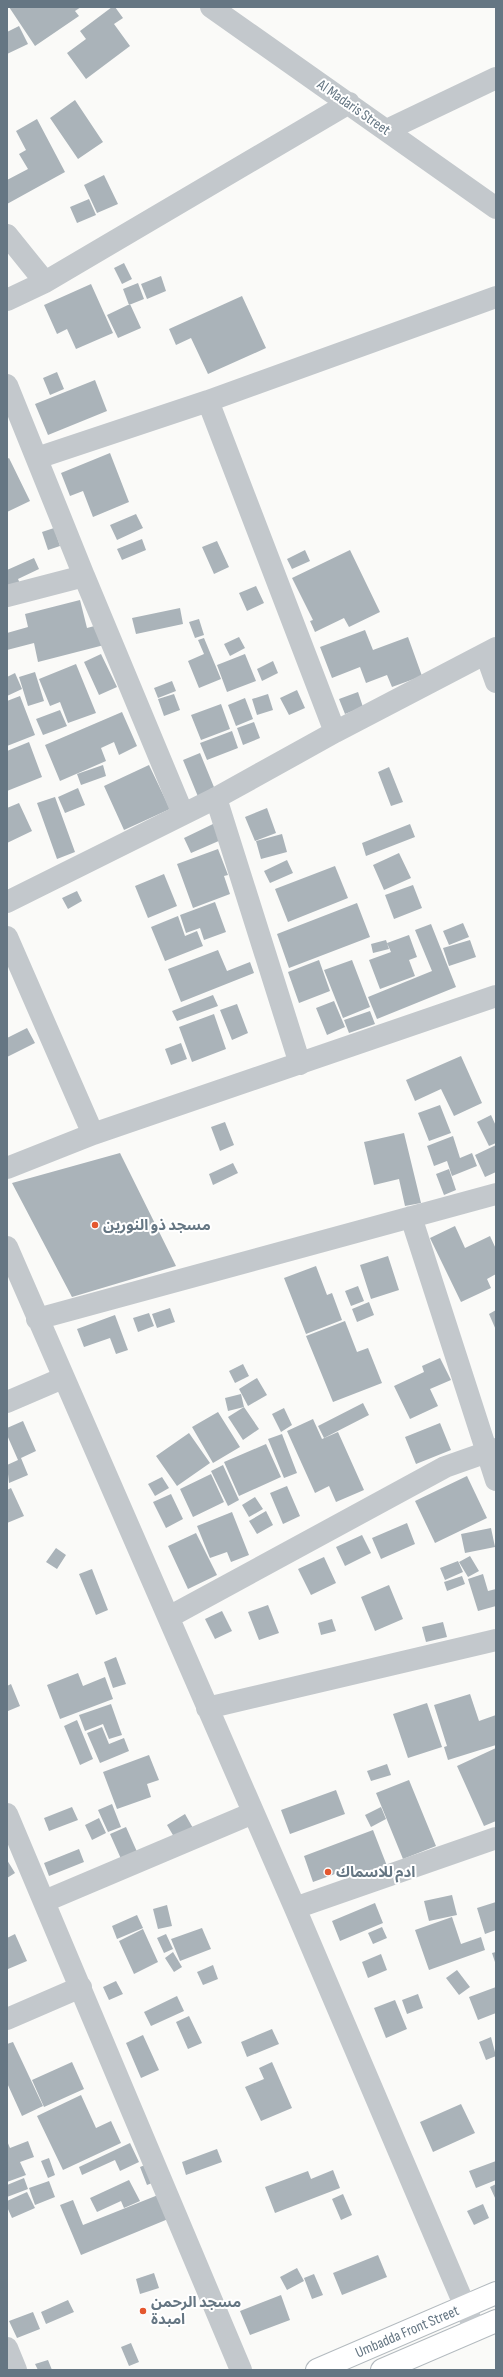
<svg xmlns="http://www.w3.org/2000/svg" width="503" height="2377" font-family="'Sofia Sans Condensed','Noto Sans Arabic',sans-serif">
<rect width="100%" height="100%" fill="#fafaf8"/>
<path fill="#aab3b9" d="M9 7H81L75 11 79 16 35 46Z
M112 7H115L123 18 114 24 130 46 86 79 67 53 86 39 80 31Z
M19 26 28 44 7 54V32Z
M75 100 103 142 78 159 50 118Z
M37 119 65 172 7 204V180L28 169 19 154 26 150 16 131Z
M104 175 118 204 97 213 84 185Z
M89 199 96 215 77 223 70 207Z
M124 263 132 279 122 284 114 268Z
M161 276 166 291 147 299 141 284Z
M138 283 144 299 129 305 123 289Z
M91 284 113 333 76 349 67 329 57 334 44 305Z
M242 296 266 348 208 374 191 338 176 345 169 329Z
M130 304 141 328 118 338 107 315Z
M57 372 64 389 50 395 43 378Z
M95 380 107 411 48 435 35 404Z
M110 453 129 502 93 517 83 491 70 496 61 473Z
M9 458 30 501 7 512V459Z
M136 514 143 528 117 540 110 525Z
M54 528 60 546 48 550 42 532Z
M142 539 146 550 122 560 117 549Z
M217 541 229 567 214 574 202 547Z
M305 550 310 561 292 569 287 559Z
M350 550 380 612 349 627 344 618 315 632 310 621 313 620 292 578Z
M34 558 39 569 18 579 22 588 7 595V570Z
M256 586 264 603 247 611 239 593Z
M80 600 87 628 102 624 108 644 38 662 34 643 7 650V633L28 627 25 614Z
M180 608 183 624 136 634 132 618Z
M199 619 204 635 195 638 189 622Z
M365 630 373 650 408 637 422 676 392 687 387 675 366 683 360 667 332 678 320 647Z
M239 637 245 648 230 656 224 644Z
M204 638 221 679 199 688 188 661 204 654 198 640Z
M101 654 117 687 99 695 84 662Z
M245 654 256 681 227 692 217 665Z
M273 661 278 673 262 681 257 669Z
M76 664 96 713 68 723 60 702 50 706 39 679Z
M35 672 44 701 28 706 19 677Z
M15 673 22 689 7 696V677Z
M172 681 176 691 158 698 154 688Z
M297 690 305 708 289 715 280 698Z
M358 692 363 707 345 714 339 699Z
M174 694 180 710 164 716 158 699Z
M268 694 273 710 257 715 252 699Z
M20 696 35 735 7 746V701Z
M245 698 253 719 236 726 228 705Z
M221 704 230 729 201 740 191 715Z
M60 710 67 726 43 735 36 719Z
M122 712 137 746 119 755 114 742 101 748 106 761 60 781 45 745Z
M254 722 260 738 243 745 237 728Z
M232 731 238 748 207 760 200 743Z
M29 742 42 777 7 791V751Z
M200 753 216 792 199 799 183 760Z
M103 765 106 776 81 785 77 774Z
M149 765 170 809 124 830 104 786Z
M389 767 403 802 391 806 378 772Z
M78 788 85 805 65 813 58 797Z
M55 797 75 852 57 859 37 803Z
M19 803 32 831 7 843V808Z
M267 808 276 833 255 841 245 817Z
M213 824 221 840 191 853 184 838Z
M410 824 415 837 366 856 362 843Z
M282 834 287 852 261 859 256 841Z
M218 849 228 875 224 876 230 894 193 908 177 864Z
M399 853 411 878 384 890 373 865Z
M287 860 293 873 270 883 264 871Z
M335 866 348 898 288 922 275 889Z
M164 874 177 906 148 918 135 886Z
M413 885 422 908 394 919 385 895Z
M77 891 82 901 68 909 62 898Z
M215 902 226 932 204 940 200 928 186 933 180 915Z
M357 903 370 937 289 968 277 934Z
M178 916 185 936 197 931 203 946 165 961 151 927Z
M463 923 469 937 449 945 443 931Z
M431 924 456 987 377 1019 368 997 432 971 415 930Z
M409 935 417 957 409 960 415 976 380 989 369 960 391 952 387 943Z
M386 940 389 949 373 953 371 944Z
M470 940 476 957 449 966 443 948Z
M218 950 227 971 250 962 254 973 181 1002 168 969Z
M319 960 330 991 299 1003 288 972Z
M352 960 370 1007 343 1018 324 970Z
M213 995 218 1006 177 1021 172 1011Z
M334 1001 345 1027 327 1035 316 1008Z
M237 1004 248 1033 232 1040 220 1010Z
M370 1011 375 1024 349 1033 344 1020Z
M214 1014 226 1049 192 1062 179 1027Z
M27 1028 35 1043 7 1057V1038Z
M181 1043 187 1059 171 1065 165 1049Z
M461 1056 482 1103 454 1116 441 1089 415 1101 406 1080Z
M440 1105 451 1133 429 1141 418 1113Z
M491 1115 496 1126V1143L489 1146 477 1122Z
M225 1122 234 1145 220 1151 211 1127Z
M404 1133 421 1203 405 1206 399 1179 374 1185 364 1142Z
M453 1136 460 1158 472 1153 477 1166 452 1176 447 1161 434 1166 427 1146Z
M496 1145V1172L485 1177 475 1155Z
M120 1153 176 1266 72 1297 12 1183Z
M233 1163 238 1173 213 1185 209 1174Z
M449 1169 456 1190 444 1195 436 1174Z
M455 1226 465 1248 490 1236 496 1249V1274L487 1279 491 1288 461 1302 430 1238Z
M388 1256 399 1290 371 1299 360 1265Z
M316 1266 327 1295 332 1293 342 1320 306 1334 284 1278Z
M358 1286 364 1301 351 1306 345 1291Z
M369 1302 374 1315 357 1322 352 1309Z
M170 1308 175 1322 157 1328 152 1314Z
M496 1310V1330L489 1314Z
M149 1313 154 1326 138 1332 133 1318Z
M115 1315 128 1350 116 1354 110 1338 84 1347 77 1329Z
M345 1321 357 1352 368 1348 382 1383 333 1402 306 1336Z
M440 1358 451 1380 430 1389 438 1406 410 1419 394 1386 424 1372 422 1366Z
M243 1364 249 1376 235 1383 229 1371Z
M257 1378 267 1395 248 1406 239 1389Z
M241 1394 244 1407 228 1411 225 1398Z
M363 1403 369 1415 324 1438 318 1426Z
M244 1407 259 1429 243 1440 228 1417Z
M284 1408 292 1425 281 1432 272 1414Z
M218 1412 240 1447 213 1463 192 1427Z
M313 1419 322 1439 338 1432 364 1490 336 1502 329 1486 315 1493 287 1431Z
M23 1421 36 1451 21 1458 28 1475 9 1483 7 1465 18 1460 7 1435V1428Z
M440 1423 451 1450 416 1464 405 1437Z
M189 1433 210 1463 177 1486 156 1456Z
M282 1434 297 1473 284 1478 268 1439Z
M266 1444 281 1477 239 1496 224 1462Z
M223 1465 239 1500 228 1506 211 1471Z
M211 1474 224 1502 193 1517 180 1489Z
M467 1476 487 1518 435 1543 415 1501Z
M162 1477 169 1488 155 1496 148 1484Z
M287 1486 300 1516 283 1524 270 1493Z
M11 1488 24 1516 7 1523V1490Z
M171 1494 183 1519 166 1528 153 1502Z
M255 1497 263 1509 249 1517 242 1505Z
M266 1511 273 1525 257 1534 249 1521Z
M232 1512 249 1555 231 1562 227 1552 210 1558 197 1526Z
M407 1523 415 1544 381 1559 372 1538Z
M491 1528 495 1547 465 1553 461 1534Z
M196 1533 217 1575 188 1589 168 1546Z
M362 1535 371 1553 345 1566 336 1547Z
M56 1548 66 1555 57 1569 46 1562Z
M470 1556 479 1571 468 1577 459 1562Z
M324 1557 336 1583 311 1595 298 1569Z
M458 1561 463 1572 445 1580 440 1568Z
M92 1569 108 1610 96 1615 79 1574Z
M483 1574 488 1591 496 1589V1606L478 1611 468 1579Z
M462 1576 465 1584 447 1591 444 1582Z
M389 1585 403 1619 375 1631 361 1597Z
M268 1605 279 1633 259 1640 248 1612Z
M222 1611 232 1631 215 1639 205 1619Z
M332 1619 336 1631 321 1635 318 1623Z
M443 1622 447 1637 426 1642 422 1627Z
M116 1657 126 1684 113 1688 104 1662Z
M78 1673 83 1686 105 1677 113 1699 60 1719 47 1685Z
M11 1684 20 1706 8 1711 7 1686Z
M470 1694 479 1721 496 1715V1745L448 1760 444 1747 447 1746 434 1705Z
M427 1703 442 1747 408 1758 393 1714Z
M111 1704 122 1735 109 1739 103 1724 85 1731 79 1715Z
M77 1720 93 1759 80 1765 64 1726Z
M102 1727 109 1744 124 1738 129 1751 100 1763 87 1733Z
M496 1748V1821L484 1826 457 1766Z
M149 1755 159 1780 147 1784 151 1797 117 1809 103 1772Z
M387 1764 391 1775 371 1781 367 1771Z
M409 1780 436 1846 403 1859 376 1793Z
M336 1790 345 1814 290 1834 281 1810Z
M112 1804 121 1827 108 1832 98 1810Z
M72 1807 78 1820 49 1831 44 1818Z
M381 1807 386 1819 371 1827 365 1815Z
M185 1814 198 1837 180 1847 167 1825Z
M99 1818 106 1833 92 1840 85 1825Z
M126 1827 138 1854 122 1861 110 1834Z
M373 1830 387 1866 347 1881 343 1871 313 1882 304 1856Z
M79 1849 84 1862 49 1876 44 1863Z
M7 1860 15 1873 7 1878Z
M452 1895 457 1915 429 1921 424 1901Z
M496 1902V1930L485 1934 477 1908Z
M375 1903 383 1923 340 1941 332 1921Z
M167 1905 172 1926 158 1929 153 1909Z
M137 1915 143 1928 117 1939 112 1926Z
M452 1917 461 1944 481 1937 485 1950 429 1970 415 1930Z
M382 1927 387 1938 373 1944 368 1933Z
M202 1928 211 1949 180 1961 171 1939Z
M143 1929 158 1962 134 1974 119 1941Z
M15 1934 27 1961 8 1969 7 1938Z
M166 1934 173 1949 164 1953 157 1938Z
M173 1952 182 1967 174 1972 165 1958Z
M496 1952V1965L492 1953Z
M381 1954 387 1970 368 1978 362 1962Z
M213 1965 218 1979 203 1985 197 1972Z
M457 1970 470 1987 459 1995 446 1978Z
M116 1981 123 1994 109 2000 103 1987Z
M496 1987V2013L478 2020 469 1997Z
M418 1994 423 2008 407 2014 402 2000Z
M177 1996 184 2011 151 2026 144 2012Z
M395 2000 407 2029 386 2038 374 2008Z
M189 2016 202 2043 188 2049 176 2022Z
M272 2029 279 2044 247 2057 241 2042Z
M143 2035 159 2070 141 2078 126 2043Z
M491 2037 496 2056 486 2060 479 2042Z
M13 2042 43 2106 22 2116 7 2083V2044Z
M72 2062 84 2089 44 2107 32 2080Z
M272 2062 292 2108 261 2121 245 2087 264 2079 259 2068Z
M81 2095 96 2128 111 2121 121 2143 63 2170 37 2116Z
M461 2104 475 2133 433 2152 420 2122Z
M7 2141 10 2148 28 2141 34 2157 20 2162 26 2175 7 2182Z
M130 2143 139 2162 120 2171 115 2160 82 2175 79 2167Z
M217 2149 222 2162 186 2175 182 2162Z
M49 2158 55 2175 48 2178 41 2161Z
M496 2161V2180L476 2188 469 2171Z
M150 2163 157 2181 147 2185 140 2167Z
M333 2170 340 2188 275 2213 265 2187 308 2171 311 2179Z
M24 2178 28 2189 7 2197V2185Z
M129 2180 140 2201 124 2208 121 2201 97 2212 90 2198Z
M49 2181 55 2197 35 2205 29 2188Z
M496 2184V2200L490 2187Z
M27 2192 35 2208 12 2218 7 2207V2201Z
M163 2193 173 2217 81 2255 60 2205 73 2200 83 2225Z
M343 2194 352 2215 341 2220 332 2199Z
M483 2204 489 2218 474 2225 467 2211Z
M378 2255 387 2277 342 2295 333 2273Z
M297 2268 304 2281 287 2290 280 2277Z
M154 2273 159 2288 140 2294 136 2279Z
M314 2274 323 2295 312 2299 304 2278Z
M281 2295 290 2320 250 2335 240 2311Z
M68 2300 74 2312 46 2324 41 2312Z
M33 2312 40 2329 17 2338 9 2321Z
M131 2343 139 2362 129 2366 121 2347Z
M48 2360 52 2370H38L35 2364Z"/>
<g fill="none" stroke-linecap="round" stroke-linejoin="round">
<g stroke="#b3babf" stroke-width="24">
<g id="secondary">
<path id="s1" d="M317 2370 496 2293"/>
<path d="M382 2370 496 2321"/>
</g>
</g>
<path stroke="#c3c8cc" stroke-width="22" d="M211 7 496 208
M387 130 496 78
M7 235 45 282
M7 300 45 282 349 103
M7 385 84 576 7 596
M208 401 335 732
M37 458 208 401 496 297
M84 576 183 814
M486 654 496 682
M216 798 300 1064
M7 902 216 798 335 732 496 648
M7 937 93 1134
M7 1168 93 1134 496 996
M411 1217 496 1480
M7 1247 295 1908 475 2330
M37 1319 496 1194
M7 1402 63 1378
M169 1617 445 1467 496 1449
M207 1708 496 1640
M7 1814 241 2370
M45 1901 253 1813
M295 1908 496 1838
M7 2019 81 1987
M7 2348 16 2370"/>
<use href="#secondary" stroke="#fff" stroke-width="22"/>
</g>
<g fill="#e4572e" stroke="#fff" stroke-width="1.5">
<circle cx="95" cy="1225" r="4"/>
<circle cx="328" cy="1872" r="4"/>
<circle cx="143" cy="2311" r="4"/>
</g>
<g text-anchor="middle" stroke-width="4" stroke-linejoin="round" paint-order="stroke">
<g font-size="15" fill="#657683" stroke="#fff">
<text transform="translate(354 107) rotate(35)" y="5">Al Madaris Street</text>
<text dy="5" stroke="none"><textPath href="#s1" startOffset="98">Umbadda Front Street</textPath></text>
</g>
<g font-size="15" font-weight="bold" fill="#657683" stroke="#fff" text-anchor="start">
<text x="103" y="1230">مسجد ذو النورين</text>
<text x="336" y="1877">ادم للاسماك</text>
<text x="151" y="2307">مسجد الرحمن<tspan x="151" dy="17">امبدة</tspan></text>
</g>
</g>
<rect width="503" height="2377" fill="none" stroke="#657683" stroke-width="16"/>
</svg>
